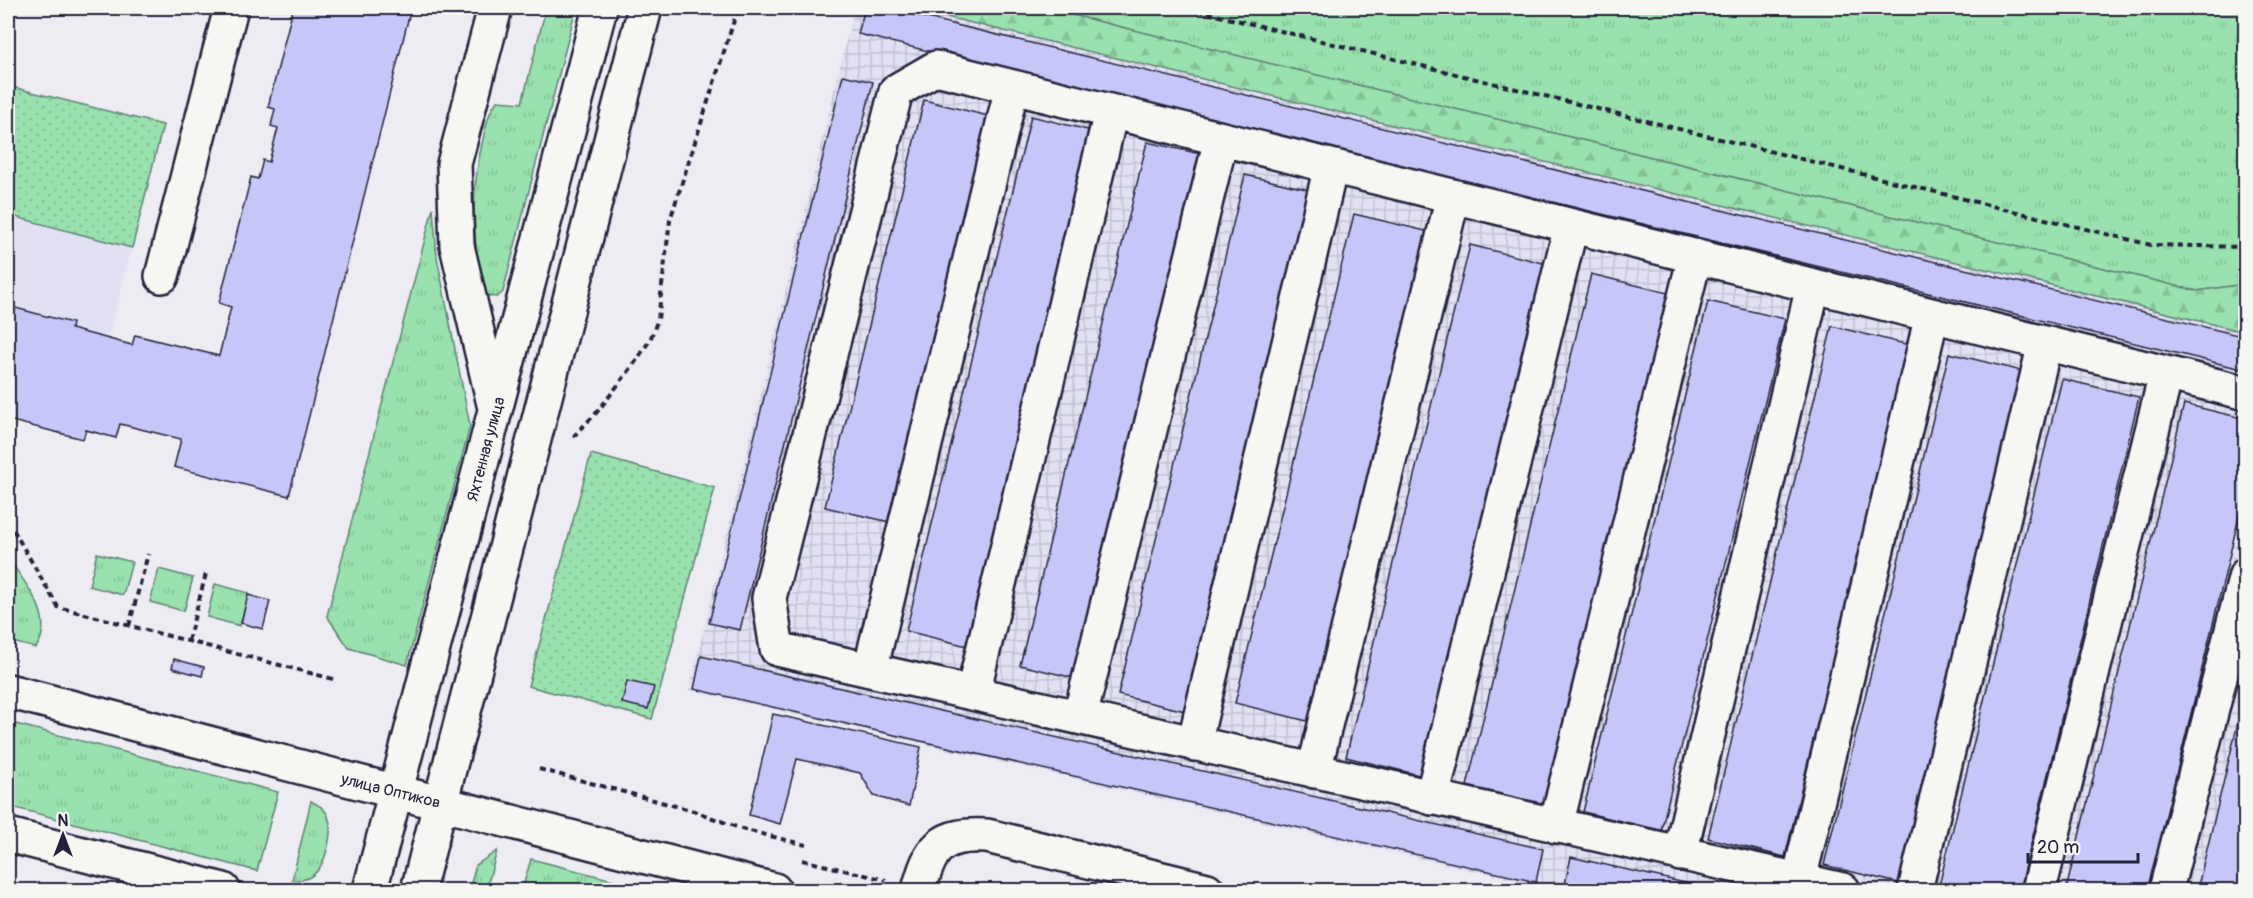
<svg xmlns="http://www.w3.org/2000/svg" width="2253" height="898" font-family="Pangolin,sans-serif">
<defs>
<pattern id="industrial-grid" width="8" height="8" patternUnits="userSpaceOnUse" patternTransform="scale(1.5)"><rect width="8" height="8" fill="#e2e1f4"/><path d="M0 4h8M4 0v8" fill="none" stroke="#c2c1d2"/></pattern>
<pattern id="grass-tufts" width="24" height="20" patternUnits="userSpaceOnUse" patternTransform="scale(1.5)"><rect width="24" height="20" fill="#99e1ae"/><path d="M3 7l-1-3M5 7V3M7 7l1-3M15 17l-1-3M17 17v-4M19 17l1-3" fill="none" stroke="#84c197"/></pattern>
<pattern id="forest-firs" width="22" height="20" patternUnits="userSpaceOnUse" patternTransform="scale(1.5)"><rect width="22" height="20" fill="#99e1ae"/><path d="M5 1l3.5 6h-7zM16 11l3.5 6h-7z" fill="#84c197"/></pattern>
<pattern id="park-dots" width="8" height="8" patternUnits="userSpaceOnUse" patternTransform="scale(1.5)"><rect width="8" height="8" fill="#99e1ae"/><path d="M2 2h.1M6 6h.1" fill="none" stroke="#84c197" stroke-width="1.8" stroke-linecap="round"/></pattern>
</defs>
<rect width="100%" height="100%" fill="#edecf3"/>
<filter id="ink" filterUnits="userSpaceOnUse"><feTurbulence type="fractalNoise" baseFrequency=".0167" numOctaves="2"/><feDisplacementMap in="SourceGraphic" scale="12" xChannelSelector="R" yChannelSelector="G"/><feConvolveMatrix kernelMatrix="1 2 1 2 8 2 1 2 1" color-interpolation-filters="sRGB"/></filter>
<g filter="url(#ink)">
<path fill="#e2e1f4" d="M8 86 163 125 83 439 8 420Z"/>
<path fill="url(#industrial-grid)" d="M854 8H910L2245 332V890H1557L689 690Z"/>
<path fill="url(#grass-tufts)" stroke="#5e8274" stroke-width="1.5" d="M546 8H576L503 292 497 297C487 297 484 293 480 284 473 227 470 192 484 135 487 123 489 111 497 101L522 103Z
M1044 8H2245V284L2197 291Z
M433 208 437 257 470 426 407 665 349 648 327 616Z
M97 553 132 562 123 595 89 586Z
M8 558C25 584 57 617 36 648L8 641Z
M159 569 193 578 184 611 150 602Z
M215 584 249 593 240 626 207 617Z
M8 722 278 792 257 871 8 806Z
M311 801C318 805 325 808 328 816 334 830 326 865 314 874 308 880 300 880 292 880Z
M497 851 486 890H469L476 865Z
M531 859 652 890H522Z"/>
<path fill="url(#forest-firs)" stroke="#5e8274" stroke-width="1.5" d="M910 8H1044L2197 291 2245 284V332Z"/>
<path fill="url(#park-dots)" stroke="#5e8274" stroke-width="1.5" d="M8 86 163 125 132 248 8 215Z
M591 454 715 488 652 719 528 686Z"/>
<path fill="#c7c6f8" stroke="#22223b" stroke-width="1.5" d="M293 8H411L289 496 174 467 181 439 120 424 116 438 86 430 83 439 8 420V306L72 323 71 329 132 345 135 335 219 356 231 307 219 303 251 177 258 179 263 160 269 162 278 128 271 126 275 109 268 107Z
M865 8H886L2246 337V370L858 34Z
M843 75 873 82 740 630 709 623Z
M924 100 992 117 894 523 825 507Z
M1031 116 1096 132 971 647 906 631Z
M1147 142 1205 155 1078 679 1020 665Z
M1245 175 1315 191 1189 712 1118 695Z
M1354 214 1430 232 1311 722 1235 703Z
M1470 245 1547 264 1423 776 1346 757Z
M1591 274 1668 293 1544 804 1467 786Z
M1708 301 1785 319 1661 831 1583 812Z
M1832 326 1909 345 1785 857 1708 838Z
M1949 353 2026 372 1902 884 1824 865Z
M2062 379 2139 397 2020 890H1938Z
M2184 404 2246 419V488L2148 890H2066Z
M248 595 270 601 263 629 241 623Z
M701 656 1543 849 1536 882 694 689Z
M174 659 204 667 202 676 172 668Z
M627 681 654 687 648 709 622 703Z
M2246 690V890H2197Z
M773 714 921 747 909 806 874 796 860 773 797 759 780 824 749 815Z
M1571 857 1716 890H1571L1564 889Z"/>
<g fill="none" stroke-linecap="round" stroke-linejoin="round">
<g stroke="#22223b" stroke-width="38">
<path id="minor" d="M162 276 231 8
M494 404 457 246 454 164 495 8
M870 670 1012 87
M8 691 774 890
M973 693 1111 112
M1080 717 1221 139
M1194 744 1331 166
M1314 771 1453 196
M1432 798 1571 226
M1556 826 1695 256
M8 835 223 890
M1680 854 1813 286
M1799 880 1932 315
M370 890 600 8
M418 890 645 8
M919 890C930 848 940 833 987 836L1207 890
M1843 890 777 649 769 598 896 91 936 68 2246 393
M1915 890 2045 343
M2039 890 2166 374
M2166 890 2246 575"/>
</g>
<path stroke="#22223b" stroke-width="4" stroke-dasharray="6 4.5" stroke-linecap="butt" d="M1187 8 2151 245 2246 247
M573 437 597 412 632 367 650 340 658 319 670 220 738 8
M8 521 58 607 333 679
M129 626 148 554
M188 641 207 570
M539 769 694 811 742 829 806 845
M802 860 886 880"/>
<use href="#minor" stroke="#f6f6f2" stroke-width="33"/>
</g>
</g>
<g text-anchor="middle" stroke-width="5" stroke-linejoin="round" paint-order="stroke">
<g font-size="16" fill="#22223b" stroke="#f6f6f2">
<text transform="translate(485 449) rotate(-75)" y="6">Яхтенная улица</text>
<text transform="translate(391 790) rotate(14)" y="6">улица Оптиков</text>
</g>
</g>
<rect width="2253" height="898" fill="none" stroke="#f6f6f2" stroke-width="30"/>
<rect x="15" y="15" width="2223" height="868" fill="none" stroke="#22223b" stroke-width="2" filter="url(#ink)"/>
<g transform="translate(63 835)" stroke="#f6f6f2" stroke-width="4.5" paint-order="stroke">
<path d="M0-4.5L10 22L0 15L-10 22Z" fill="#22223b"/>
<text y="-9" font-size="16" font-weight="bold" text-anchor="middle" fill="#22223b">N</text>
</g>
<path d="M2028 853v9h110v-9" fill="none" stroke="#22223b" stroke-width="3"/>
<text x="2037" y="853" font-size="18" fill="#22223b" stroke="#f6f6f2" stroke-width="4.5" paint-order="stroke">20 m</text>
</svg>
